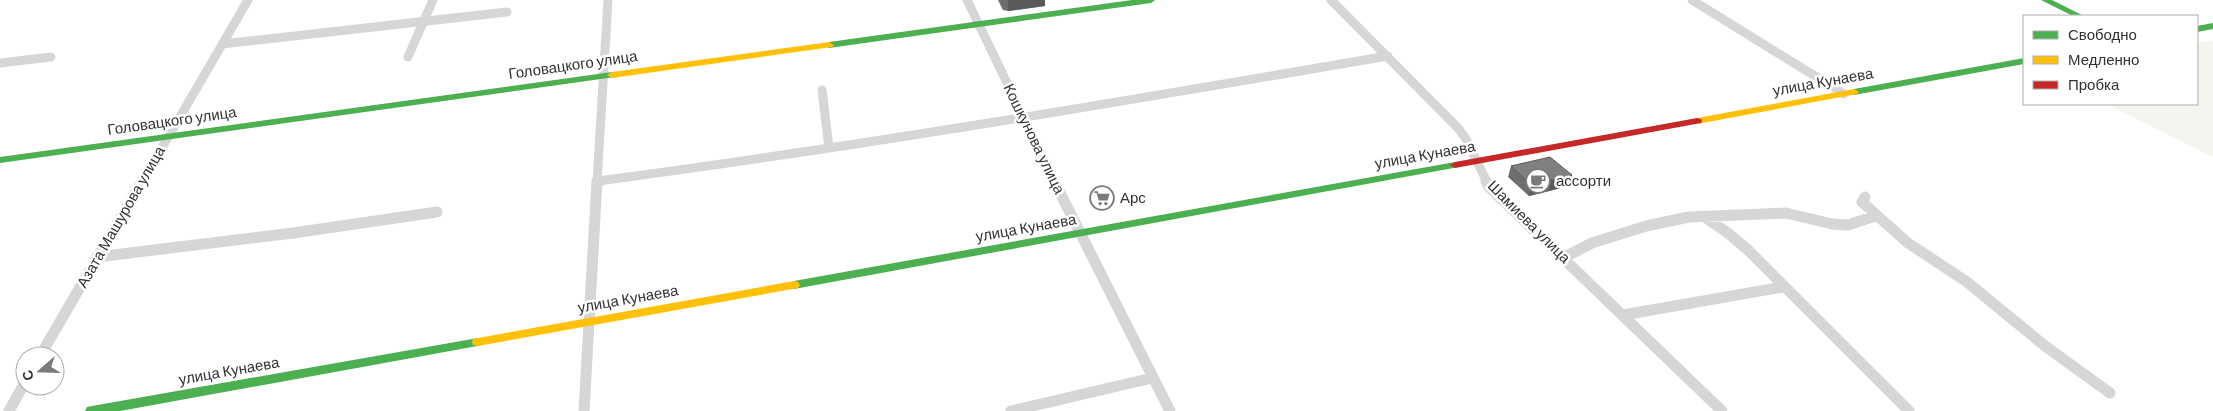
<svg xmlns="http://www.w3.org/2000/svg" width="2213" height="411" font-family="Barlow,sans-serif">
<rect width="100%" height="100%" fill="#fff"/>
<path fill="#f3f6ee" d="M2213 41V157L2107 104H2197V43Z"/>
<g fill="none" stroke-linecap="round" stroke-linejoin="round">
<path stroke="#d6d6d6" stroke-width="9" d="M967 0 1055 182
M1331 0 1458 128 1466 139 1487 182
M1692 0 1844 94
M222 44 507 12
M408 57 433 0
M0 63 51 57
M822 90 829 148
M598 181C862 146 1125 101 1388 56
M142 182 248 0
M597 182 608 0"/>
<path stroke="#d6d6d6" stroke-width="11" d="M598 181H600
M1054 181 1170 411
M1486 181 1489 187 1722 411
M1865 197 1862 202 1908 243 1967 282 2045 346 2110 393
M1706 218 1728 233 1748 250 1909 411
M97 257 293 233 437 212
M1563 258 1592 243 1646 226 1689 217 1786 213 1832 224 1848 225 1875 216
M1623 315 1783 287
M40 356 142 181
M9 411 25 382
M584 411 597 181
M1011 411 1152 378"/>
<path fill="#4caf50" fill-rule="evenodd" d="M1132 0H1155L1151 3 829 48 824 45 829 42Z
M2041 0H2052L2084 16H2073Z
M2213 23V29L2197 32V26Z
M2024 58V64L1854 95 1849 92 1854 89Z
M612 72 617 75 615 77 0 163V157Z
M1455 162 1459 163 1460 165 1459 167 794 289 788 285 794 281Z
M478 338 483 339 484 342 483 345 120 411H85L87 407 92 406Z"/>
<path fill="#ffc107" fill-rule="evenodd" d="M829 42 834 45 832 47 612 78 607 75 612 72Z
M1854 89 1859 92 1857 94 1697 124 1692 121 1697 118Z
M794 281 798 282 800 285 798 288 478 346 473 345 472 342 473 339 478 338Z"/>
<path fill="#c62828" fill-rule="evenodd" d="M1697 118 1701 119 1702 121 1701 123 1455 168 1450 165 1455 162Z"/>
</g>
<path fill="#6e6e6e" d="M998 0H1045V6L1008 11 1003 10Z
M1511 166 1572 175 1569 186 1529 196 1508 177Z"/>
<path fill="#5a5a5a" d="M1008 0H1045V6L1008 11Z
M1572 175 1569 186 1529 196 1531 185Z"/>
<path fill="#808080" stroke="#5a5a5a" d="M1550 157 1572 175 1531 185 1511 166Z"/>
<defs>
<g id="cafe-ring" transform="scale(1.25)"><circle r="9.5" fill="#fff" stroke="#7a7a7a" stroke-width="1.5"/><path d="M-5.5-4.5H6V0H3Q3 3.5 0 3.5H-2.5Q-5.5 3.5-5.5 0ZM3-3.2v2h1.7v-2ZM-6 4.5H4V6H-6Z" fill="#7a7a7a"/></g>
<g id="supermarket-ring" transform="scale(1.25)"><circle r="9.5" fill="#fff" stroke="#7a7a7a" stroke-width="1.5"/><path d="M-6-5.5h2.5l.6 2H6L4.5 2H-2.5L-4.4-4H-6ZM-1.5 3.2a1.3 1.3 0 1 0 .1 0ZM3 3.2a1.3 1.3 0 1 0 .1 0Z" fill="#7a7a7a"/></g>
</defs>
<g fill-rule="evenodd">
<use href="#cafe-ring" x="1538" y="181"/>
<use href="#supermarket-ring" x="1102" y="198"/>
</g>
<g text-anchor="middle" stroke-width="5" stroke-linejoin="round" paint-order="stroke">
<g font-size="15" fill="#323232" stroke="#fff">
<text transform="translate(573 65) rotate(-8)" y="5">Головацкого улица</text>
<text transform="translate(1823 82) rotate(-10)" y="5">улица Кунаева</text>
<text transform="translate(172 121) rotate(-8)" y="5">Головацкого улица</text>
<text transform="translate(1034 139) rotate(64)" y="5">Кошкунова улица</text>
<text transform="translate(1425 155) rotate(-10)" y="5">улица Кунаева</text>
<text transform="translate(121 217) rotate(-60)" y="5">Азата Машурова улица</text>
<text transform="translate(1529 222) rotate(45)" y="5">Шамиева улица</text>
<text transform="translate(1026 228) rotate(-10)" y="5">улица Кунаева</text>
<text transform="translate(628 299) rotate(-10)" y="5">улица Кунаева</text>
<text transform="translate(229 371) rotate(-10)" y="5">улица Кунаева</text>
</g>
<g font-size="15" fill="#323232" stroke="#fff" text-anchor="start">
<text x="1556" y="186">ассорти</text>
<text x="1120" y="203">Арс</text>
</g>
</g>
<rect x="2023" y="15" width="175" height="90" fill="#ffffff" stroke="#adadad"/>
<rect x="2033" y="31" width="25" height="8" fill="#4caf50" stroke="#adadad"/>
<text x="2068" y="40" font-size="15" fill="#323232">Свободно</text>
<rect x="2033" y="56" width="25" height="8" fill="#ffc107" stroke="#adadad"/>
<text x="2068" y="65" font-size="15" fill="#323232">Медленно</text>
<rect x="2033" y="81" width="25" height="8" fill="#c62828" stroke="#adadad"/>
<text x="2068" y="90" font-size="15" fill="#323232">Пробка</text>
<g transform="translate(40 371) rotate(250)"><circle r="24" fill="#ffffff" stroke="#adadad"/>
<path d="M0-4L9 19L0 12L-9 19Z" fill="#7a7a7a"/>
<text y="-8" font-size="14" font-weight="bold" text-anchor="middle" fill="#323232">С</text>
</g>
</svg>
